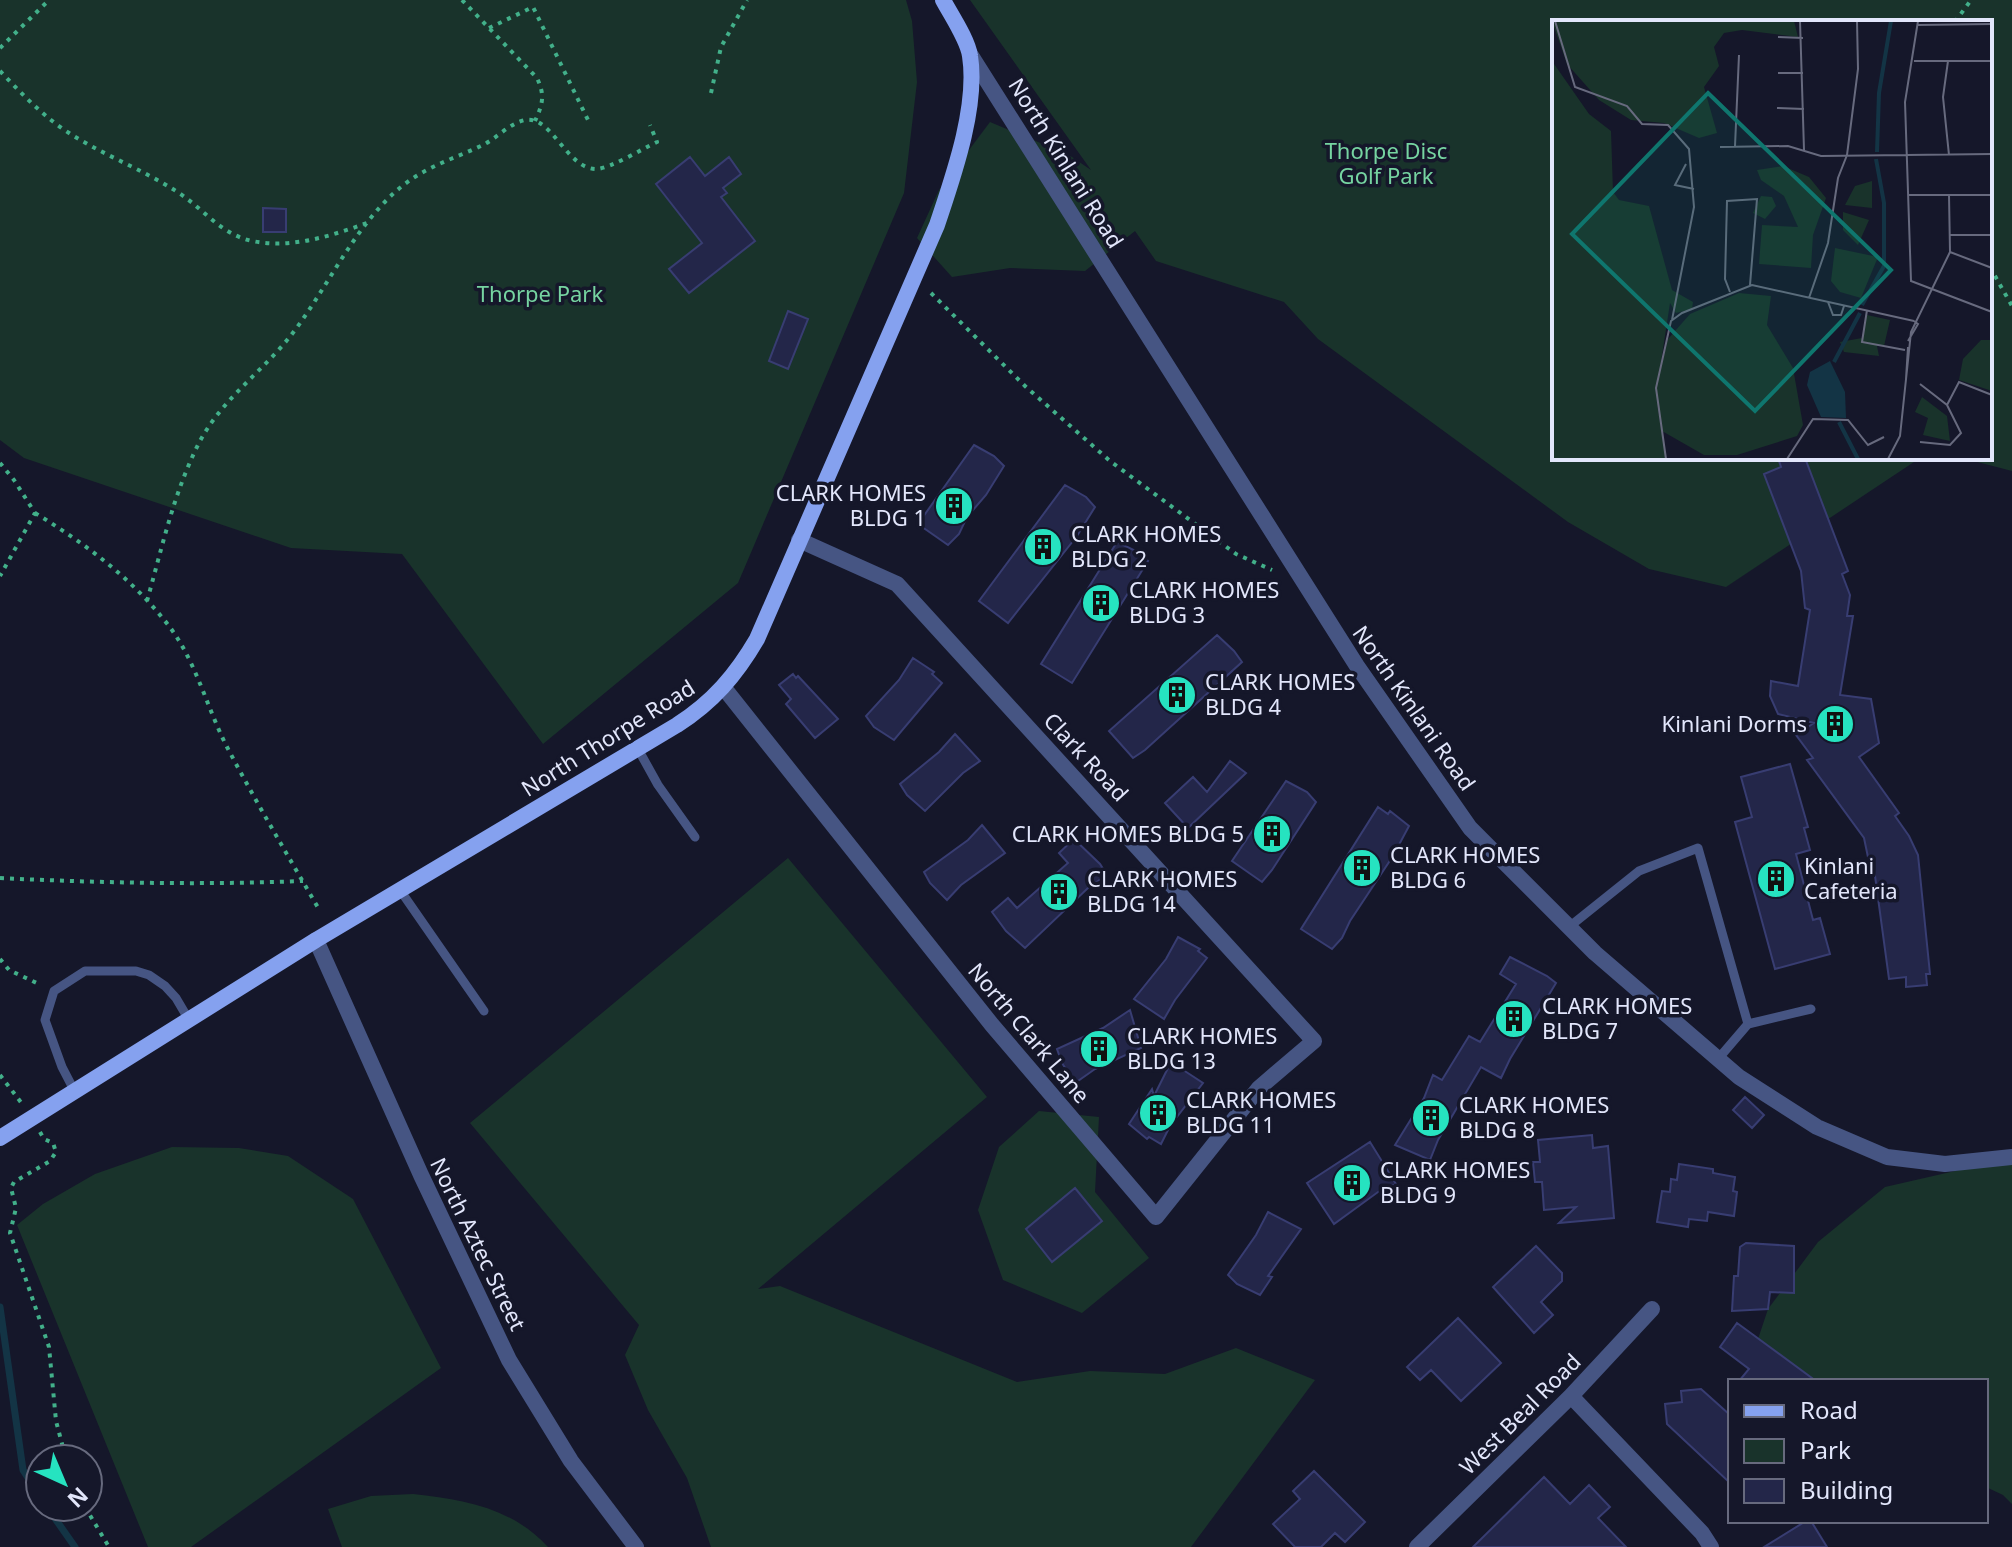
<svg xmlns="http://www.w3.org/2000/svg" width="2012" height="1547" font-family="'Noto Sans',sans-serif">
<rect width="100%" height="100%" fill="#15172a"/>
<path fill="#19332b" d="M0 0H906L912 21 917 82 904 193 738 583 543 744 402 554 291 548 24 458 0 440Z
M970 0H2012V471L1962 458H1990V22H1554V458H1920L1726 587 1649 569 1568 522 1318 339 1284 302 1156 261 1135 231 1085 271 1010 268 952 277 917 238 939 190 990 122 1069 155 1091 170Z
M788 858 987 1097 758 1289 780 1286 1017 1382 1090 1371 1165 1374 1236 1348 1315 1380 1191 1547H711L687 1478 648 1410 625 1355 639 1325 470 1123Z
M1039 1111 1099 1117 1095 1192 1149 1258 1082 1313 1003 1280 978 1210 999 1147Z
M172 1147 239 1148 288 1156 353 1199 441 1368 191 1547H148L17 1225 43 1204 95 1174Z
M2012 1158V1504L2003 1495 1986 1487V1381H1755L1747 1372 1768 1309 1818 1242 1885 1187Z
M413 1494C464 1500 511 1507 548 1547H342L328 1509 371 1496Z"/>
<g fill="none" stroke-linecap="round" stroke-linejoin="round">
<path stroke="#133445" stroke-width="7" d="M0 1307 23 1470 40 1496
M47 1507 75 1547"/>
</g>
<path fill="#232649" stroke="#383d72" stroke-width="2" d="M690 157 705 176 729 157 741 174 723 188 727 193 721 197 755 241 689 293 669 269 702 243 656 184Z
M263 208 286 209V232H263Z
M788 311 808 319 788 369 769 361Z
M974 445 994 456 1004 466 986 495 967 517 959 534 948 545 918 524Z
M1778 458H1805L1848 571 1842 574 1850 595 1847 616H1853L1840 695 1871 699 1879 743 1859 757 1899 813 1895 816 1909 836 1918 855 1930 974H1926L1927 985 1906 987V977L1889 979 1873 861 1869 862 1864 838 1807 760 1813 758 1796 735 1814 723 1778 714 1770 696 1771 681 1798 686 1810 610 1805 608 1801 571 1764 474 1781 467Z
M1065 485 1086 497 1095 507 1077 536 1008 623 979 601Z
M1117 542 1138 552 1148 561 1072 683 1041 664Z
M1217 635 1234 651 1242 662 1145 750 1133 758 1109 731Z
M913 658 934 672 932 674 942 683 894 740 874 727 866 716 899 680Z
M793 674 796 678 798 676 838 719 815 738 786 704 791 699 779 685Z
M955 734 980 761 963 773 925 811 907 795 900 784 939 752Z
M1230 761 1246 773 1188 828 1165 803 1193 777 1207 792Z
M1790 764 1808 827 1804 828 1810 850 1796 854 1813 920 1820 918 1830 954 1775 969 1735 822 1752 817 1741 777Z
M1286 781 1307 792 1316 802 1272 870 1262 882 1232 861Z
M1378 807 1388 814 1390 811 1409 826 1393 856 1350 921 1342 938 1332 949 1301 929Z
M982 825 1005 853 961 885 947 900 930 883 924 872 968 840Z
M1074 839 1100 864 1107 875 1089 887 1025 948 1006 931 992 912 1008 898 1017 908 1068 863 1059 853Z
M1178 937 1200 949 1198 951 1207 958 1175 1000 1164 1019 1134 999 1166 959Z
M1510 957 1547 976 1556 983 1510 1059 1501 1078 1481 1067 1438 1140 1430 1160 1395 1145 1424 1098 1433 1075 1442 1080 1469 1036 1480 1042 1516 984 1500 974Z
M1130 1010 1141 1048 1095 1069 1075 1083 1062 1063 1057 1049 1103 1028Z
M1171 1062 1203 1083 1170 1126 1161 1144 1149 1137 1147 1139 1129 1124 1152 1089 1154 1096Z
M1745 1097 1764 1115 1752 1128 1733 1110Z
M1592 1135 1593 1148 1608 1146 1614 1218 1559 1223 1576 1207 1544 1210 1542 1182H1535L1533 1162H1540L1538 1140Z
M1370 1142 1396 1184 1378 1192 1334 1224 1307 1183Z
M1679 1164 1713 1169V1173L1735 1177 1733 1191 1737 1192 1734 1216 1708 1212 1707 1221 1689 1219 1688 1227 1657 1222 1662 1191 1670 1192 1671 1179 1677 1180Z
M1075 1188 1102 1221 1052 1262 1026 1229Z
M1268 1212 1301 1229 1268 1276 1272 1277 1260 1295 1237 1284 1228 1275 1256 1235Z
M1746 1243 1794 1246V1293L1770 1292 1768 1309 1732 1311 1734 1276H1738L1740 1247Z
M1536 1246 1562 1273V1281L1541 1302 1553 1315 1534 1333 1493 1287Z
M1458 1318 1501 1363 1461 1401 1431 1370 1420 1380 1407 1367Z
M1737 1323 1816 1381H1739L1749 1369 1720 1347Z
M1701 1389 1730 1415V1483L1667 1424 1665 1404 1682 1402 1681 1391Z
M1314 1471 1365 1522 1345 1542 1335 1533 1321 1547H1295L1273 1524 1300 1499 1293 1491Z
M1544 1477 1570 1504 1589 1485 1610 1507 1598 1518 1626 1547H1473Z
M1806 1521H1811L1827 1547H1764Z"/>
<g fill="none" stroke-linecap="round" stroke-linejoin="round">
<path stroke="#42b08a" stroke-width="4" stroke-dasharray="4 6" stroke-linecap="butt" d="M462 0 537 78C545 95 543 104 535 121
M1955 22 1971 0
M489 28 533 7 589 122
M0 48 49 0
M0 71C20 92 39 112 63 129 98 153 140 168 176 191 203 208 220 234 252 241 291 249 331 236 367 223
M711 93 721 47 747 0
M1990 267 2012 306
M931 293 1025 386 1110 461 1236 554 1272 570
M0 463 14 480 35 513 0 576
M35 513C84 543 129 576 165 621 195 657 206 706 227 747 256 802 288 856 320 911
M147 601C162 548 174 491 200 441 221 402 254 378 283 345 328 293 357 212 418 175 438 163 462 155 483 145 497 138 510 123 525 120 552 115 567 170 597 169 611 168 642 149 657 142L650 125
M0 878C101 883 202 885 303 881
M0 959 9 970 41 985
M0 1075 23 1105
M40 1132 44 1139 53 1143 56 1152 50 1161 14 1182 11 1188 16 1208 10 1233 49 1347 56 1421 66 1459
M85 1507 109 1547"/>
<path stroke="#465583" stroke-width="9" d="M638 749 658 785 695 837
M400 890 484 1011
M1569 927 1639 871 1698 848 1748 1024
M1718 1059 1748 1024 1811 1009
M75 1092 62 1067 45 1020 54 991 85 971H136L149 975 165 986 176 998 189 1020"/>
<path stroke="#465583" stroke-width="16" d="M970 54 1357 666 1470 828 1595 953 1739 1077 1817 1127 1887 1157 1945 1164 2012 1157
M724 688 992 1025 1156 1217 1259 1088 1314 1041 897 584 799 540
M316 940 421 1175 509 1360 571 1461 636 1547
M1571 1396 1702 1533 1711 1547
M1417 1547 1571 1396 1652 1309"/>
<path stroke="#85a1ef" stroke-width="16" d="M0 1138 316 940 677 725C713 702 736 675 757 639L937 225C953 177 978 107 970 56 968 40 951 15 943 0"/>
</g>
<defs>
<g id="building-disc" transform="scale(2)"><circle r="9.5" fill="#26e3c0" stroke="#15172a"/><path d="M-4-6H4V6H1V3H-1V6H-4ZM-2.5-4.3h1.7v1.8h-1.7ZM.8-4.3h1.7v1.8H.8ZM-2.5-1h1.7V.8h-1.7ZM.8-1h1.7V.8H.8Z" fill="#111"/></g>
</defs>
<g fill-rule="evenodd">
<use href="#building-disc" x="954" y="506"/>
<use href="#building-disc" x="1043" y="547"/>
<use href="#building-disc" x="1101" y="603"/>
<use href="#building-disc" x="1177" y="695"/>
<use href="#building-disc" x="1835" y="724"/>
<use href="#building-disc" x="1272" y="834"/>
<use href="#building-disc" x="1362" y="868"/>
<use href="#building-disc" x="1776" y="879"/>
<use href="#building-disc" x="1059" y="892"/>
<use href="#building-disc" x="1514" y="1019"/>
<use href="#building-disc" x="1099" y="1049"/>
<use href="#building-disc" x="1158" y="1113"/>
<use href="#building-disc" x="1431" y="1118"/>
<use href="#building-disc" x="1352" y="1183"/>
</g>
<g text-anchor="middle" stroke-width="7" stroke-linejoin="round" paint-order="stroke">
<g font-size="22" fill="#76d4a1" stroke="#15172a">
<text x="1386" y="159">Thorpe Disc<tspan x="1386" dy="25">Golf Park</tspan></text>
<text x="540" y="302">Thorpe Park</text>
</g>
<g font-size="22" fill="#e2e6fb" stroke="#15172a">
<text transform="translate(1066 163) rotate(58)" y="8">North Kinlani Road</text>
<text transform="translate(1414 708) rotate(55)" y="8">North Kinlani Road</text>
<text transform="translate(608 738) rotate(-32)" y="8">North Thorpe Road</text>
<text transform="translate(1086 757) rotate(47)" y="8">Clark Road</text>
<text transform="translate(1029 1033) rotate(50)" y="8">North Clark Lane</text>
<text transform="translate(478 1244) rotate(64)" y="8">North Aztec Street</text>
<text transform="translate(1520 1414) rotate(-45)" y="8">West Beal Road</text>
</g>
<g font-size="22" fill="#e2e6fb" stroke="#15172a" text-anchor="start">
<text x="926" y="501" text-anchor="end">CLARK HOMES<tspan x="926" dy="25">BLDG 1</tspan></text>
<text x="1071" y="542">CLARK HOMES<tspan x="1071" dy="25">BLDG 2</tspan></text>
<text x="1129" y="598">CLARK HOMES<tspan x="1129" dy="25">BLDG 3</tspan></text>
<text x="1205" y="690">CLARK HOMES<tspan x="1205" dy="25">BLDG 4</tspan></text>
<text x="1807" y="732" text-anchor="end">Kinlani Dorms</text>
<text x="1244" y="842" text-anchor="end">CLARK HOMES BLDG 5</text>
<text x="1390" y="863">CLARK HOMES<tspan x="1390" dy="25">BLDG 6</tspan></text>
<text x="1804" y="874">Kinlani<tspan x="1804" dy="25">Cafeteria</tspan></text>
<text x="1087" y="887">CLARK HOMES<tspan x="1087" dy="25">BLDG 14</tspan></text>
<text x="1542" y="1014">CLARK HOMES<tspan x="1542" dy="25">BLDG 7</tspan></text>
<text x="1127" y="1044">CLARK HOMES<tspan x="1127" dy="25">BLDG 13</tspan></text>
<text x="1186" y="1108">CLARK HOMES<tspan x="1186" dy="25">BLDG 11</tspan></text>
<text x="1459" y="1113">CLARK HOMES<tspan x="1459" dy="25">BLDG 8</tspan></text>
<text x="1380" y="1178">CLARK HOMES<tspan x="1380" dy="25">BLDG 9</tspan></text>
</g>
</g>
<g transform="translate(1552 20)">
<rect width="440" height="440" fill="#15172a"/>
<path d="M0 1H242L246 17 190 10 172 13 162 27 167 46 152 67 165 113 147 118 112 103 79 100 47 80 15 44ZM0 41 37 94 59 111 61 172 67 180 97 186 120 270 141 282 140 289 124 293 118 283 107 355 116 319 138 294 187 273 219 276 215 305 241 348 251 405 245 416 185 435H152L110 411 104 377 114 439H0ZM231 146 257 157 274 178 261 215 259 248 207 244 210 205 246 207 232 176 209 160 205 150ZM320 161V188L293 185 303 166ZM209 176 220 177 224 186 213 199 201 193ZM291 192 317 200 306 225 291 210ZM283 228 326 237 309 278 288 272 279 261ZM315 295 338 300 332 326H325L327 336 292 332 288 322 310 318ZM429 320H440V371L407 360 411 339ZM370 377 395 396 398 421 371 415 376 398 363 392Z" fill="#19332b"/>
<path d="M278 341 293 372 294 398 269 397 255 365 258 352Z" fill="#133445"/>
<path fill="none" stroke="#133445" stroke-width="4" d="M325 132 327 73 339 1M310 285 332 246V183L324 139M282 342 308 293M287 402 306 439"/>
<path fill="none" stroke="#676a7e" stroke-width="2" d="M3 1 23 67 75 86 90 104 116 105 137 129 142 187 120 300M248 1 252 130M366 1 353 82 359 261 440 292M366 5 440 4M226 17 251 18M362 41H440M396 41 391 77 397 135M226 53H251M225 88 252 89M183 126 187 35M168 127 236 126 269 136 440 134M134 144 123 165 142 169M357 175H440M398 215H440M398 232 440 248M178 272 173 259 175 181 205 179 198 265M257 278 276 223 286 158 295 135 306 49 305 1M276 282 281 295H289L292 286M315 290 310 322 353 330M356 321 366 304 362 301M354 359 356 327M395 385 407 362 440 375M368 422 398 425 409 413 395 385 368 364M114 439 104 368 119 301 130 293 200 265 362 301M235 439 261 399 296 400 316 425 332 417M336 439 348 416 359 312 398 232 397 175"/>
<path fill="#0f766e" fill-opacity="0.15" stroke="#0f766e" stroke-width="4" d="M156 73 339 250 203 391 20 214Z"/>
<rect width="440" height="440" fill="none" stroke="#e2e6fb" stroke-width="4"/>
</g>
<rect x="1728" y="1379" width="260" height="144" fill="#15172a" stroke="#676a7e" stroke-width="2"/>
<rect x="1744" y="1405" width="40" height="12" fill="#85a1ef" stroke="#676a7e" stroke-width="2"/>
<text x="1800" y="1419" font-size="24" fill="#e2e6fb">Road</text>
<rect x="1744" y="1439" width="40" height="24" fill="#19332b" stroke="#676a7e" stroke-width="2"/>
<text x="1800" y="1459" font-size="24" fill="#e2e6fb">Park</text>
<rect x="1744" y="1479" width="40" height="24" fill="#232649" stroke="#676a7e" stroke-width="2"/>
<text x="1800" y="1499" font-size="24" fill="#e2e6fb">Building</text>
<g transform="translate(64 1483) rotate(136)"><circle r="38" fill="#15172a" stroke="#676a7e" stroke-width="2"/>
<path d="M0-6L14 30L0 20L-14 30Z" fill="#26e3c0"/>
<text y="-12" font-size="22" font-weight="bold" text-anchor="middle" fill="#e2e6fb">N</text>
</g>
</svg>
